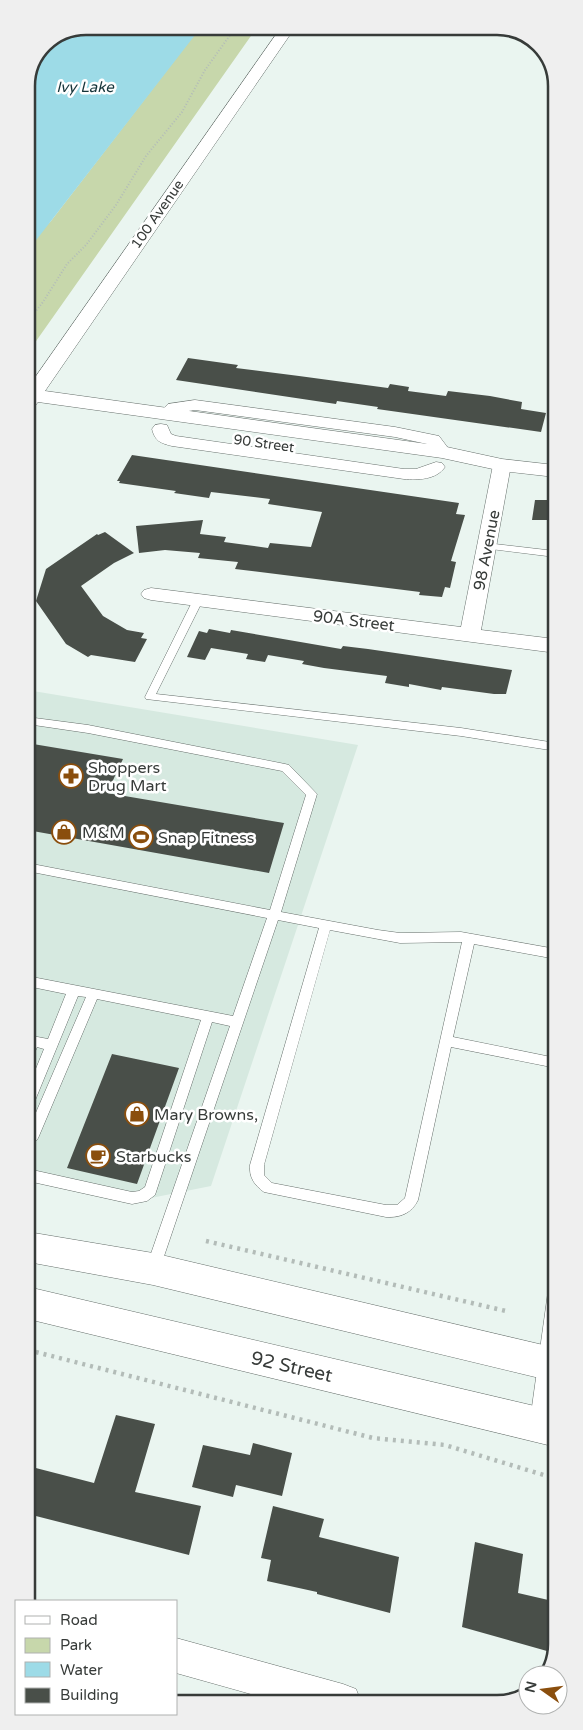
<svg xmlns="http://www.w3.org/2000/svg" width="583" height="1730" font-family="'Varela Round',sans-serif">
<rect width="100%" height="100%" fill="#eaf5f0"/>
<path fill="#d6e9e0" d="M27 690 358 745 211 1186 126 1203 28 1181Z"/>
<path fill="#c7d7ab" d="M201 26H258L27 354V246L51 221Z"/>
<path fill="#9ddbe7" d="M86 26H202L27 252 26 83 44 44Z"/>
<path fill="#494f49" d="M188 358 238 365 236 368 299 376 388 388 390 384 409 387 408 391 446 396 448 391 490 396 522 402 521 409 546 413 541 432 377 409 378 407 337 401 336 404 176 380Z
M132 455 459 503 456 514 465 515 451 561 456 562 450 588 445 587 442 597 419 595 420 592 235 569 238 562 198 558 200 553 165 550 139 553 136 526 203 520 200 534 226 537 224 542 268 548 270 543 311 547 322 512 268 504 270 499 211 492 209 498 174 493 176 491 119 483 120 481H117Z
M535 500H555V520H532Z
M105 532 134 553 114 563 81 586 103 616 127 630 144 633 141 638 147 639 135 662 91 655 88 657 66 644 36 601 46 569 97 534 98 535Z
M209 629 230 633 231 630 341 649 343 646 368 649 512 670 506 694H494L442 687 441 690 409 684V687L385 683 387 676 324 668 302 664 304 661 268 655 265 662 246 659 248 654 211 648 205 660 187 657 199 631 207 633Z
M27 743 123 759 107 793 284 823 269 873 27 830Z
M112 1054 179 1068 137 1184 67 1168Z
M116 1415 155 1424 135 1492 201 1506 189 1555 28 1514V1466L94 1483Z
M253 1443 292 1453 282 1496 236 1485 233 1497 192 1487 203 1445 250 1455Z
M273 1506 324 1519 319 1537 399 1557 390 1613 317 1594V1592L267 1581 271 1560 261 1558Z
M475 1542 523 1554 518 1593 557 1602V1644L554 1653 462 1627Z"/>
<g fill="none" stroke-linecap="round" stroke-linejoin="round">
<g stroke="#666f6b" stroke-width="1">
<path id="lane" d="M486 543 555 551V557L483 548V544Z
M198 597 203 600 156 694 461 728 556 743V751L461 736 146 699 145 697 193 600Z
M27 717 88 725 285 764 289 765 317 794 281 912 378 930 400 933 461 932 556 949V959L474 944 453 1037 556 1058V1068L451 1047 418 1200C412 1213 400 1218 386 1217L264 1192C254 1185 249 1177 250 1165L319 928 278 920 160 1268 158 1273 153 1274 148 1273 146 1268 230 1026 212 1022 155 1195 147 1201 132 1204 28 1181V1169L132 1192 139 1191 145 1187 201 1020 97 999 39 1136 37 1140 32 1142 28 1140V1131L86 997 78 996 34 1103 33 1107 28 1108V1088L44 1049 37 1047 32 1059 28 1060 27 1035 48 1039 66 994 27 986V976L233 1016 267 918 27 871V863L270 910 306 795 282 771 88 733 27 724ZM330 930 400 943 462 942 405 1198 397 1205H386L272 1183 264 1175V1165Z
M556 1278V1337L546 1421 543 1426 538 1428 533 1426 530 1421 549 1285 551 1280Z"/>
</g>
<g stroke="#666f6b" stroke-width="1">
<path id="street" d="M195 400 395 427 439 436 451 452 448 456C437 459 434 453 427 444L395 437 195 410C191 411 186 411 181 412 173 415 171 420 161 418L158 414 168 404Z
M161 424 167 425 171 434 176 436 404 469H416L436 462 442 463 445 467C436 480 418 480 404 479L172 446C160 443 155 441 152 429L155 425Z
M502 460 508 461 511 465 481 630 555 639 556 653 151 600 144 598 141 594 144 590 151 588 461 627 493 465 496 461Z
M176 1638 343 1684 356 1689 361 1702 283 1703 176 1673Z"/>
</g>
<g stroke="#666f6b" stroke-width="1">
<path id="secondary" d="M282 26H296L45 391 442 446 502 459 555 465V477L502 471 442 458 38 402 34 407 27 409V389Z
M28 1232 153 1253 556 1348V1382L153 1285 28 1262Z
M28 1287 556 1411V1447L28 1319Z"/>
</g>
<path stroke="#b3bcb8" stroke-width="2" stroke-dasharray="1 2" stroke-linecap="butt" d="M27 322 43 302 67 264 86 245 116 205 146 156 182 112 205 70 233 31V26"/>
<path stroke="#b3bcb8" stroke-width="4.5" stroke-dasharray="3 5" stroke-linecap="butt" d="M206 1241 506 1311
M28 1350 373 1438 445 1445 557 1479"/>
<use href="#lane" fill="#fff" fill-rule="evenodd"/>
<use href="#street" fill="#fff" fill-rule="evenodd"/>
<use href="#secondary" fill="#fff" fill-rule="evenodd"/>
</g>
<defs>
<g id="pharmacy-ring" transform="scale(1.25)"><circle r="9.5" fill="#fff" stroke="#8a4e0d" stroke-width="1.5"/><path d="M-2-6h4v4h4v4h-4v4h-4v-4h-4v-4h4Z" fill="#8a4e0d"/></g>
<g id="shop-ring" transform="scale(1.25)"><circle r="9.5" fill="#fff" stroke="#8a4e0d" stroke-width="1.5"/><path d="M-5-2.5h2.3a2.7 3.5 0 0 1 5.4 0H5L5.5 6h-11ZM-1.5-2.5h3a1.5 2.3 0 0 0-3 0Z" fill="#8a4e0d"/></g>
<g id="stadium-ring" transform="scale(1.25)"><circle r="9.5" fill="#fff" stroke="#8a4e0d" stroke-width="1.5"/><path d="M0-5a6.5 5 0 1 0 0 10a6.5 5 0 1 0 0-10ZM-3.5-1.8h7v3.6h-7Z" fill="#8a4e0d"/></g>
<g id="cafe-ring" transform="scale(1.25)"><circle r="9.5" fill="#fff" stroke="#8a4e0d" stroke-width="1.5"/><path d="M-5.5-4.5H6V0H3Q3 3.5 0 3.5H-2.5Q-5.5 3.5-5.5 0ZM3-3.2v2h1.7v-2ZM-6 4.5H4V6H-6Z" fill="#8a4e0d"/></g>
</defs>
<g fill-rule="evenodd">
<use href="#pharmacy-ring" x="71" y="776"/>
<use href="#shop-ring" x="64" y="832"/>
<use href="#stadium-ring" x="141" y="837"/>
<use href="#shop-ring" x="137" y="1114"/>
<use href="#cafe-ring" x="98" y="1156"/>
</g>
<g text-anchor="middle" stroke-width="5" stroke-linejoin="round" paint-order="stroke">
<g font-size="14" fill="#373b39" stroke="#fff">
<text transform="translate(157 214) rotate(-55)" y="5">100 Avenue</text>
<text transform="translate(264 443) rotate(8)" y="5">90 Street</text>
</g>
<g font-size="15" font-style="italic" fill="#153439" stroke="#fff">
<text x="85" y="92">Ivy Lake</text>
</g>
<g font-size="16" fill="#373b39" stroke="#fff">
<text transform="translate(486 550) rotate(-79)" y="6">98 Avenue</text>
<text transform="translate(354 620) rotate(7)" y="6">90A Street</text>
</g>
<g font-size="16" fill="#373b39" stroke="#fff" text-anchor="start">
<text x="88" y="773">Shoppers<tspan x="88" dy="18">Drug Mart</tspan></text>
<text x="82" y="838">M&amp;M</text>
<text x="158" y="843">Snap Fitness</text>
<text x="154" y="1120">Mary Browns,</text>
<text x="116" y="1162">Starbucks</text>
</g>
<g font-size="19" fill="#373b39" stroke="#fff">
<text transform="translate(292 1366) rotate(13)" y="7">92 Street</text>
</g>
</g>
<path d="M0 0H583V1730H0ZM86 35H497A51 51 0 0 1 548 86V1644A51 51 0 0 1 497 1695H86A51 51 0 0 1 35 1644V86A51 51 0 0 1 86 35Z" fill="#efefef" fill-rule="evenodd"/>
<path fill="none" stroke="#373b39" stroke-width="2.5" d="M86 35H497A51 51 0 0 1 548 86V1644A51 51 0 0 1 497 1695H86A51 51 0 0 1 35 1644V86A51 51 0 0 1 86 35Z"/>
<rect x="15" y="1600" width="162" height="115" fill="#ffffff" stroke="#afb1b0"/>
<rect x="25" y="1616" width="25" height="8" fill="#ffffff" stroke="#afb1b0"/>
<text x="60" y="1625" font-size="15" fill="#373b39">Road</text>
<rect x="25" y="1638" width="25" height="15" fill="#c7d7ab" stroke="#afb1b0"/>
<text x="60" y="1650" font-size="15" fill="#373b39">Park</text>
<rect x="25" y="1662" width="25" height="15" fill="#9ddbe7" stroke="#afb1b0"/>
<text x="60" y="1675" font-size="15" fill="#373b39">Water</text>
<rect x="25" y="1688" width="25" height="15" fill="#494f49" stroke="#afb1b0"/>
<text x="60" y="1700" font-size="15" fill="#373b39">Building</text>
<g transform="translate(543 1690) rotate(284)"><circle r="24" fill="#ffffff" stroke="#afb1b0"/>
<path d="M0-4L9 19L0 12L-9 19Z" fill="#8a4e0d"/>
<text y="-8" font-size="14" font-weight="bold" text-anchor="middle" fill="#373b39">N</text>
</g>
</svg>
